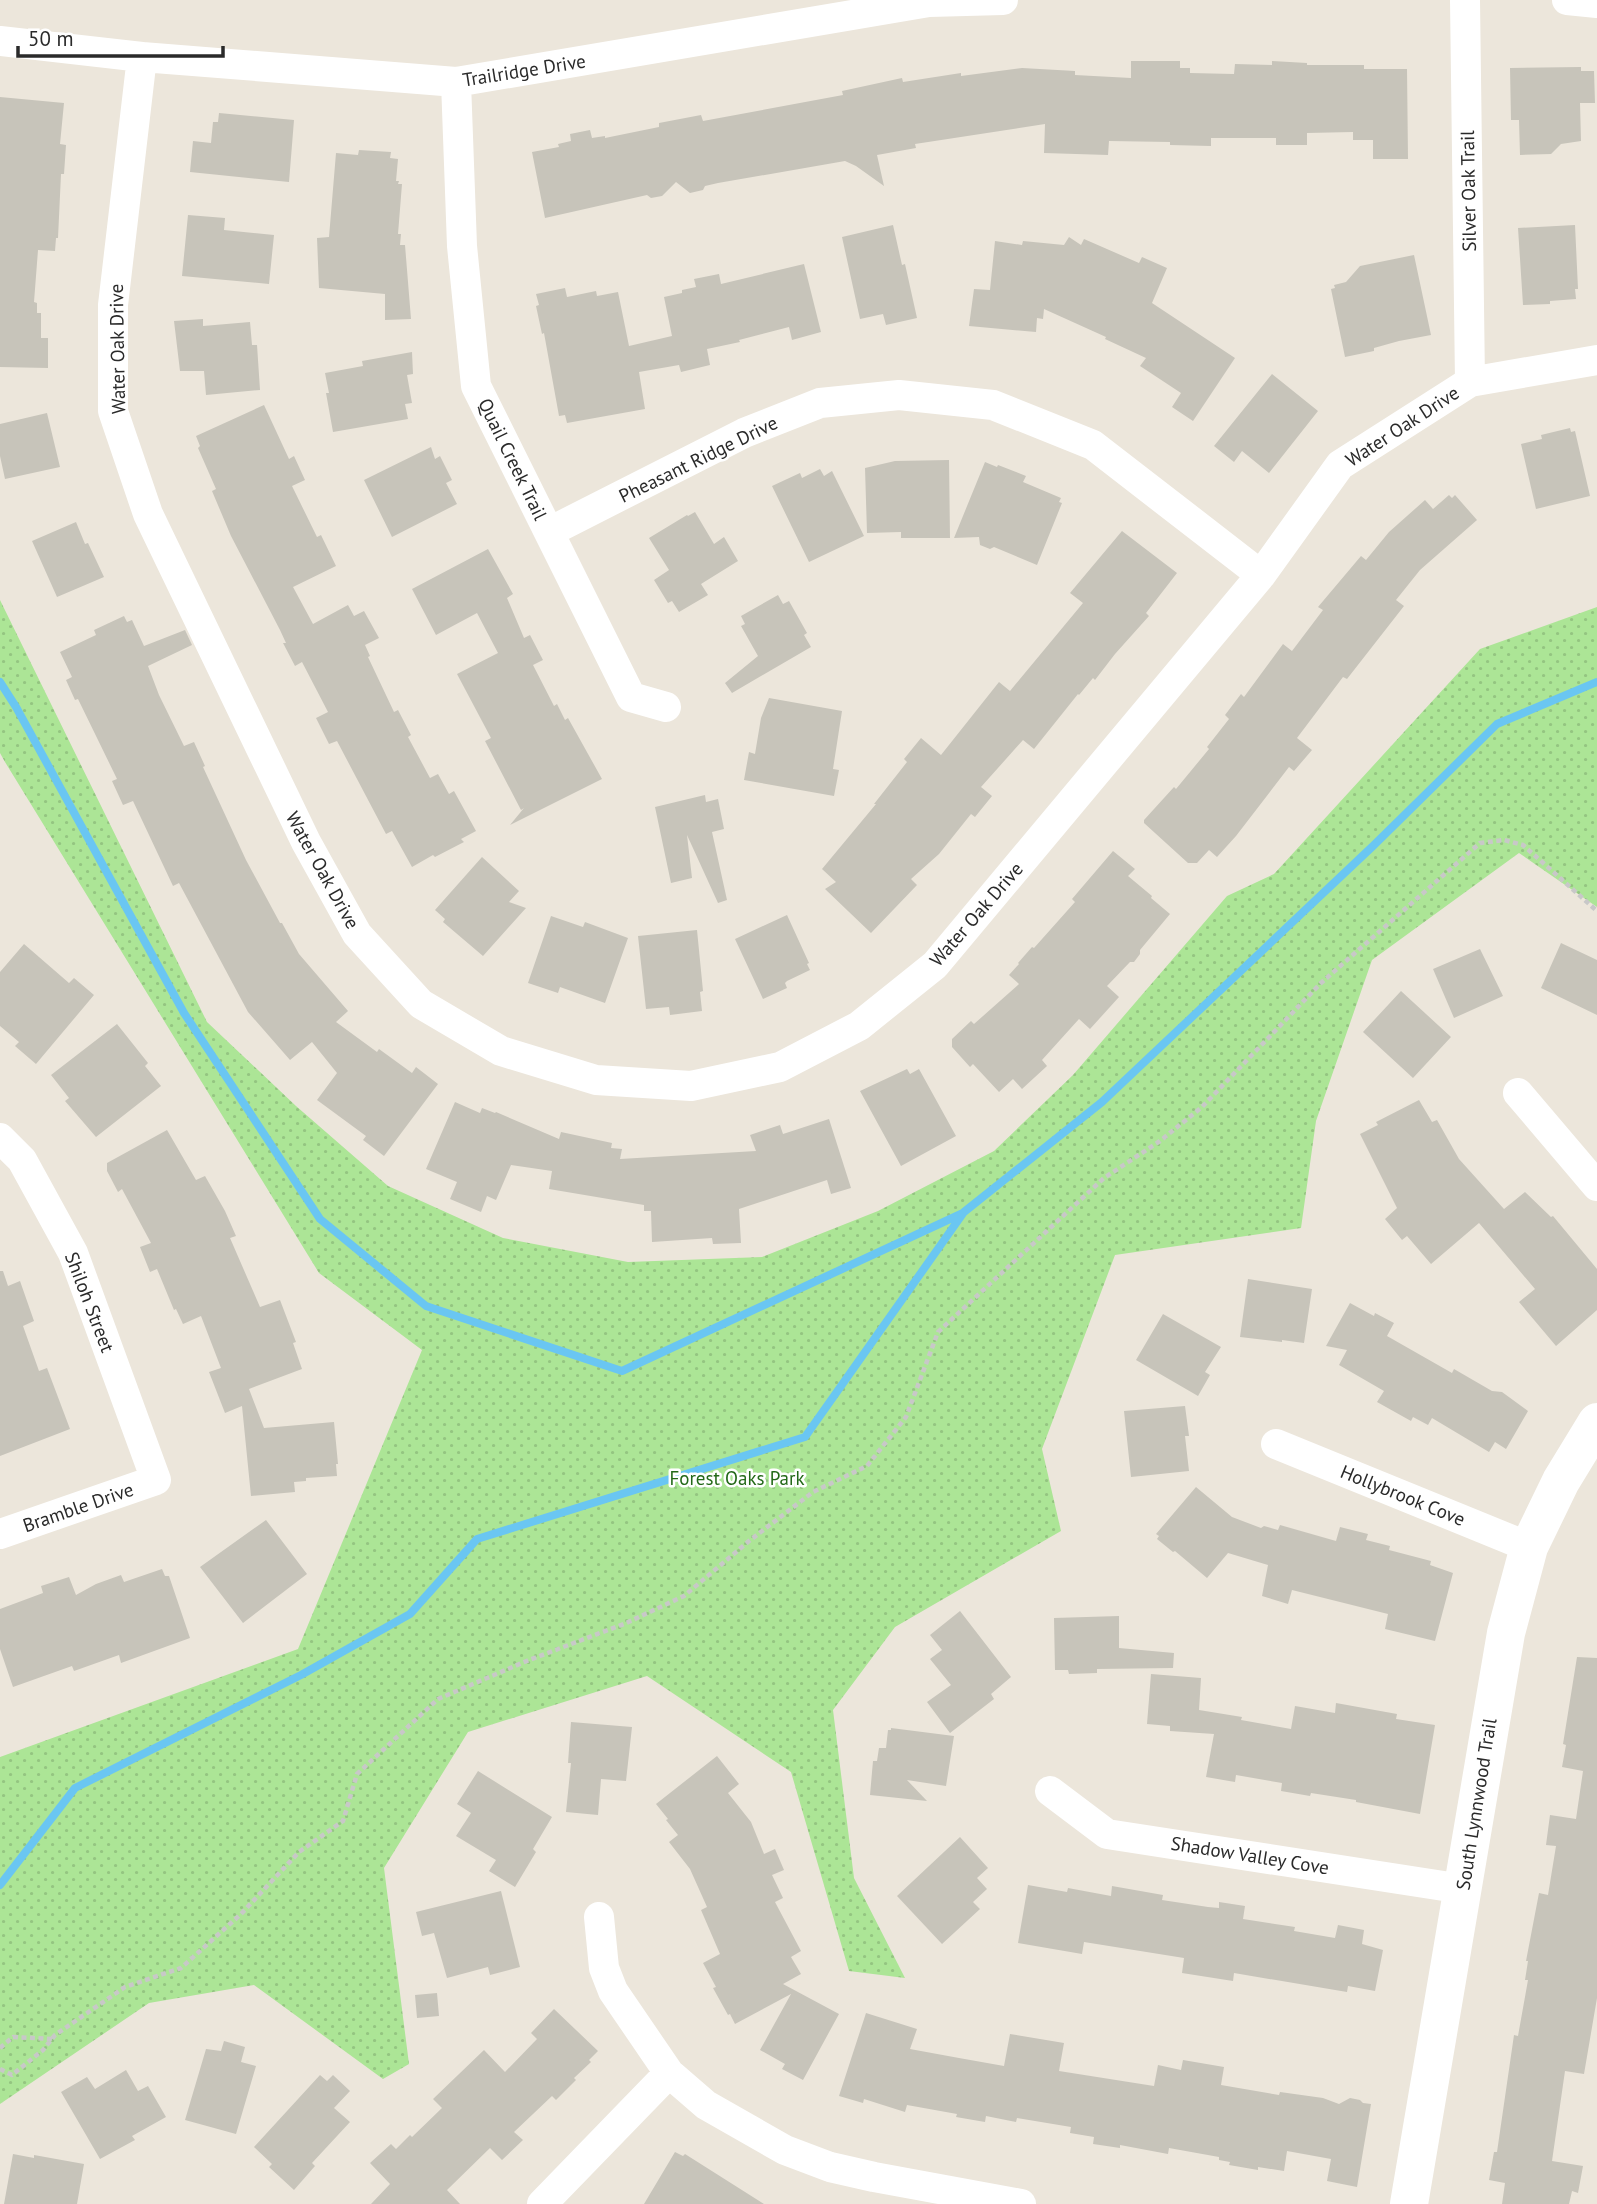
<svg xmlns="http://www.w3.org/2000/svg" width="1597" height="2204" font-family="'PT Sans',sans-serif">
<defs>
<pattern id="green-dots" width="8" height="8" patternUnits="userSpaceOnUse" patternTransform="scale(1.75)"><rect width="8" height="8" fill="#ace596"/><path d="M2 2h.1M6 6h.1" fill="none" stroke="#94c581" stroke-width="1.8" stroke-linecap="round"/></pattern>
</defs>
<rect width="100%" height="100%" fill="#ece6db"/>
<path fill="url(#green-dots)" d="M0 600 207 1022 296 1106 388 1186 503 1238 628 1262 762 1257 878 1211 994 1151 1073 1075 1227 896 1274 874 1480 649 1597 607V907L1519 853 1372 960 1316 1121 1301 1228 1115 1255 1042 1449 1061 1531 895 1627 833 1710 854 1878 905 1978 849 1971 791 1772 647 1676 468 1732 384 1868 409 2064 383 2079 254 1985 149 2003 0 2104V1757L298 1649 422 1350 319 1273 5 762 0 753Z"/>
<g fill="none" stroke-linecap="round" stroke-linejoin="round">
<path stroke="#6ac6f2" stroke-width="8" d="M0 682 16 707 184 1013 320 1219 426 1306 622 1371 963 1213
M0 1885 75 1788 301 1675 410 1614 477 1539 805 1437 964 1212 1102 1102 1373 846 1497 724 1597 682"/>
</g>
<path fill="#c7c4ba" d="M1131 61H1180V68H1190V73L1234 74 1235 64 1272 65V61L1307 63V65H1364V69H1407L1408 159H1373V140H1353V132L1307 133V145H1276V138H1211V146L1170 145V142L1109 141 1108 155 1044 153 1045 124 915 144 916 148 877 155 884 186 856 166 845 161 718 183 705 186 703 190 690 193 676 182 662 196 651 198 647 195 545 218 532 152 559 147 558 144 571 141 570 134 590 130 592 138 605 136V138L659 127V123L701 115 703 121 843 95 842 91 902 78 903 82 961 73V76L1022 68 1075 71V75L1131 78Z
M1581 67V71H1594L1595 103H1580L1581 141 1561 144 1551 154 1520 155 1519 120H1511L1510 68Z
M0 97 64 103 60 144 66 145 64 174H61L58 238H56L55 251 38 250 34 302 37 303V313H41V338H48V368L0 367Z
M219 113 294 120 289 182 190 172 193 141 211 143 213 122H218Z
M359 150 391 152 390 158 398 159 396 181H399L398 184H402L398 234H401L400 245H405L411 319 385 320V294L319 288 317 238 329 237 336 153 358 155Z
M188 215 225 218 224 230 274 235 269 284 182 276Z
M893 225 902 265 905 264 917 318 886 325 883 314 860 319 842 237Z
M1575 225 1578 289H1575L1576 299 1550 301V304L1523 305 1518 228Z
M1069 237 1081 245 1084 239 1139 263 1142 257 1167 268 1152 303 1235 358 1193 421 1172 407 1181 393 1140 366 1146 358 1105 339 1106 337 1044 309 1043 319 1037 318 1036 332 969 326 974 289 990 290 995 241 1022 245 1023 241 1064 245Z
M1414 255 1431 335 1399 341 1374 348V351L1345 357 1331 289 1335 288 1334 285 1346 282 1360 266Z
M804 264 821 332 792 340 789 327 739 340 740 342 707 349 710 365 681 372 679 365 639 372 645 409 567 423 565 415 559 416 544 333 542 334 536 306 539 305 536 294 565 288 567 297 596 291 597 296 618 292 629 346 672 336 664 297 682 293V290L696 287 694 279 719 274 721 284Z
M203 319V326L250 322 252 345H257L260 390 206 395 204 371H180L174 321Z
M412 352 413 374 407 375 412 403 405 404 408 419 333 432 326 393H329L325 373 363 366 362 361Z
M1272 374 1318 411 1269 473 1242 451 1234 462 1214 446Z
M264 405 289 459 294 456 305 480 292 486 317 537 321 535 336 566 293 587 313 624 348 605 354 616 364 611 379 638 365 645 370 656 368 657 394 712 398 710 411 735 408 737 430 778 438 774 449 794 454 791 476 831 461 839 464 842 435 857 433 855 412 867 392 831 386 834 337 741 329 744 316 718 328 712 302 662 295 666 283 643H286L280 630 231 536 212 491 216 489 198 448 200 446 196 436Z
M47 413 60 467 5 479 0 456V424Z
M1570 428 1571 432 1575 431 1590 496 1536 509 1521 444 1542 439 1541 435Z
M431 447 435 459 440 456 452 480 446 483 457 504 392 537 364 480Z
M949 460 950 538H901V532L867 533 865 468 895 461Z
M985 462 997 467 998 465 1026 476 1023 482 1061 498 1059 502 1062 503 1037 565 994 547 990 549 980 545 979 537 954 538Z
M820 469 824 476 832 471 864 536 809 562 772 486 800 473 802 478Z
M1449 495 1452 498 1455 495 1477 520 1420 570 1396 600 1404 606 1347 679 1343 677 1297 738 1312 750 1294 771 1289 767 1236 836 1217 857 1209 850 1197 863H1188L1144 823V820L1174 787 1176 789 1209 749 1207 747 1229 719 1225 715 1241 694 1244 697 1283 644 1292 651 1323 610 1318 607 1361 556 1366 560 1389 532 1425 500 1433 509Z
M695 512 714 544 724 537 738 561 701 584 708 595 679 612 672 601 668 603 654 580 669 570 649 538 687 515 688 516Z
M76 522 85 544 88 543 104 577 57 597 32 541Z
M1122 531 1177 573 1146 613 1149 616 1115 654 1095 680 1093 678 1079 695 1078 694 1034 749 1023 740 981 787 992 796 975 817 971 814 939 854 911 879 917 885 871 933 825 889 836 882 822 869 876 804H874L907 762 904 759 921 738 941 755 999 682 1010 691 1083 603 1070 593Z
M488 549 513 594 507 598 524 638 530 635 543 660 533 665 554 706 557 704 565 720 568 718 602 779 510 825 524 808 521 810 485 741 491 738 457 674 498 653 477 613 436 635 412 589Z
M778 595 783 604 789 601 807 633 804 635 811 647 732 693 725 683 758 656 741 626 745 624 741 616Z
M124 616 127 622 132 620 144 646 185 630 192 645 148 666 159 695 184 746 194 742 205 766 203 767 246 860 280 923H282L299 954 348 1011 336 1022 377 1052 379 1049 412 1073 416 1067 438 1084 384 1156 363 1140 366 1136 317 1100 337 1073 312 1042 290 1060 248 1012 179 883 173 886 133 801 123 805 112 781 117 779 78 699 75 700 66 680 72 677 60 652 96 635 94 630Z
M769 698 842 711 833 769 839 770 834 796 744 780 749 752 755 754 761 718Z
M705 795 706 802 718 799 724 829 712 832 727 900 718 903 687 835 692 878 671 883 655 807Z
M1113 851 1135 869 1128 876 1152 896 1151 898 1170 914 1140 950V954L1134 962H1130L1107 986 1119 997 1090 1029 1079 1019 1042 1060 1047 1066 1022 1089 1013 1079 999 1092 973 1064 970 1067 952 1047V1039L971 1021 974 1024 1019 984 1009 975 1019 964 1018 963 1032 947 1034 948 1075 902 1072 899Z
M482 857 519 891 509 902 526 908 483 956 443 922 445 919 435 910Z
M787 915 809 963 807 964 810 970 787 981 785 983 787 988 763 999 735 939Z
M551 916 583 927 585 922 628 938 605 1003 560 987 558 993 528 983Z
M697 930 703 991 700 992 702 1011 670 1015 669 1007 646 1009 638 936Z
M1561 943 1597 960V1015L1541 988Z
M24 944 69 983 74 978 94 995 36 1064 15 1046 19 1042 0 1026V972Z
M1480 949 1503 996 1454 1018 1433 969Z
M1401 991 1451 1037 1413 1078 1363 1032Z
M117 1024 148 1063 145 1066 161 1086 96 1137 65 1101 69 1098 51 1075Z
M907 1069 910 1074 919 1069 956 1136 901 1166 860 1091Z
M1419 1100 1432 1122 1437 1120 1459 1159 1504 1209 1525 1192 1551 1217 1553 1216 1597 1269V1310L1556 1346 1519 1302 1535 1289 1479 1223 1431 1264 1407 1236 1402 1240 1385 1219 1397 1208 1360 1134 1378 1125 1376 1122Z
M455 1102 480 1113 482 1108 495 1113 496 1112 559 1139 561 1132 612 1143 611 1148 622 1149 620 1159 756 1151 750 1135 780 1125 783 1134 829 1119 851 1188 831 1194 827 1180 739 1209 741 1243 713 1244 712 1238 652 1242 651 1211H644V1205L549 1189 552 1171 511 1165 496 1200 487 1196 481 1212 450 1199 457 1182 426 1169Z
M167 1130 196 1180 205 1176 225 1211 236 1236 230 1238 260 1307 280 1300 296 1342 293 1343 302 1369 249 1389 264 1428 334 1422 338 1464H336L337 1476 306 1478V1481L294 1482 295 1492 251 1496 242 1406 225 1413 209 1372 221 1368 201 1316 183 1324 176 1309 174 1310 157 1269 150 1272 140 1247 151 1243 122 1189 118 1192 107 1171V1163Z
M0 1271H3L8 1286 20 1281 34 1321 23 1326 39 1371 47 1368 70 1429 0 1456Z
M1248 1279 1312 1289 1304 1343 1282 1340V1342L1240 1337Z
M1350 1303 1374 1316 1375 1313 1394 1323 1387 1336 1452 1373 1454 1369 1492 1391 1502 1392 1528 1411 1506 1449 1495 1442 1489 1452 1432 1418 1428 1425 1413 1417 1411 1421 1377 1402 1384 1391 1339 1365 1347 1350 1326 1346Z
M1163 1314 1221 1347 1205 1372 1210 1375 1198 1396 1136 1360Z
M1185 1406 1189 1436H1185L1189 1471 1131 1477 1124 1411Z
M1196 1487 1232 1517 1261 1528 1264 1526 1278 1530 1280 1525 1336 1541 1340 1527 1368 1534 1366 1540 1390 1546 1389 1550 1431 1561 1430 1565 1453 1573 1435 1641 1385 1629 1388 1614 1292 1590 1288 1604 1262 1596 1268 1565 1228 1553 1207 1578 1175 1551 1173 1552 1157 1539 1159 1536 1156 1534Z
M266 1520 307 1574 243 1623 200 1567Z
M162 1569 165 1576H169L190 1638 121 1663 119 1655 74 1671 72 1666 13 1687 0 1649V1609L43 1593 41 1586 69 1577 76 1595 96 1584 121 1575 124 1582Z
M960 1611 1011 1677 991 1694 994 1699 950 1733 927 1702 951 1685 930 1659 942 1650 930 1635Z
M1119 1616V1648L1174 1653 1173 1668 1097 1669V1673L1069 1674 1068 1670H1055L1054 1618Z
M1577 1657 1597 1658V1998L1584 2074 1565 2071 1552 2161 1583 2166 1578 2193 1572 2191 1569 2204H1502L1505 2183 1489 2180 1494 2152H1497L1514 2035 1518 2036 1528 1980H1525L1528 1961H1526L1539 1893 1548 1895 1556 1846 1546 1845 1550 1815 1576 1819 1583 1771 1562 1767 1566 1745 1563 1744Z
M1151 1674 1201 1678 1199 1710 1242 1717 1241 1720 1291 1729 1295 1706 1335 1713 1336 1703 1397 1714 1396 1719 1435 1725 1420 1814 1356 1802V1800L1311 1793 1310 1796 1281 1791 1282 1783 1236 1775 1235 1782 1206 1777 1214 1734 1170 1731V1726L1147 1724Z
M571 1722 632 1727 626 1781 601 1779 598 1815 566 1812 571 1763H568Z
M891 1728 954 1736 946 1786 907 1780 927 1801 870 1795 873 1761H877L879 1748H886L888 1730H891Z
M717 1756 739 1784 728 1793 751 1822 764 1854 775 1849 784 1870 772 1875 783 1898 775 1902 801 1951 791 1957 801 1974 783 1984 839 2014 803 2080 782 2069 785 2064 760 2050 791 1994 735 2024 730 2014 728 2015 713 1988 716 1987 703 1963 720 1954 701 1910 707 1907 690 1869 669 1842 678 1835 666 1820 668 1819 656 1804Z
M478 1771 552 1817 533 1849 536 1852 515 1887 489 1871 496 1860 456 1836 471 1813 457 1804Z
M960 1837 988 1868 977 1878 987 1889 973 1902 980 1909 942 1944 897 1896Z
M1028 1885 1067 1892 1068 1888 1111 1896 1112 1886 1163 1895 1162 1900 1208 1907 1219 1908V1902L1245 1906 1243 1919 1295 1927 1294 1931 1335 1938 1338 1925 1364 1930 1362 1944 1383 1950 1375 1991 1348 1986 1347 1992 1234 1973 1233 1981 1182 1973 1184 1958 1084 1942 1082 1954 1018 1943Z
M501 1891 520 1967 490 1975 488 1967 447 1978 434 1933 422 1936 416 1912Z
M437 1993 439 2016 417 2018 415 1995Z
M554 2009 598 2051 589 2060 591 2062 574 2078 576 2080 556 2100 552 2096 514 2132 523 2140 502 2160 490 2148 447 2190 460 2204H371L390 2184 370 2163 391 2144 396 2149 410 2135 412 2137 442 2108 433 2099 484 2050 505 2072 537 2039 531 2033Z
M866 2013 917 2029 910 2049 959 2058 1004 2066 1010 2034 1064 2043 1059 2071 1154 2086 1158 2065 1181 2070 1183 2060 1224 2067 1221 2085 1279 2095 1280 2092 1323 2098 1339 2104 1350 2098 1360 2100 1363 2103 1371 2104 1357 2187 1327 2181 1331 2159 1287 2151 1284 2171 1258 2167V2170L1229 2165 1230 2162 1219 2160V2157L1169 2148 1168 2154 1120 2145V2148L1093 2144 1094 2137 1070 2133 1071 2127 1017 2118 1016 2122 986 2116 985 2122 956 2117 957 2114 907 2105 905 2112 864 2099 863 2103 839 2096Z
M224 2041 245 2047 241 2062 256 2066 236 2134 185 2120 206 2049 221 2051Z
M126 2070 138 2091 148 2086 166 2117 132 2136 135 2140 100 2159 61 2092 87 2077 95 2089Z
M320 2075 327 2081 333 2075 350 2091 334 2108 350 2122 312 2163 315 2166 294 2190 269 2167 272 2164 254 2147Z
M675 2152 683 2156 685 2154 764 2204H644Z
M13 2154 34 2158V2155L84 2164 77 2204H4Z"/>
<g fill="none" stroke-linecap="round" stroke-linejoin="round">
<path stroke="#c8c8c8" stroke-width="4.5" stroke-dasharray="5 3.5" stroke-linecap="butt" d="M0 2048 13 2037 52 2039
M0 2069 12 2075 43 2050 55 2035 125 1987 181 1968 241 1914 299 1852 343 1821 357 1774 438 1699 529 1660 624 1624 684 1596 749 1541 813 1492 867 1466 906 1417 938 1332 1104 1178 1160 1141 1202 1107 1321 983 1480 843 1504 840 1523 845 1597 911"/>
<path stroke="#fff" stroke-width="30" d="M1465 0 1470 382
M1567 0 1597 3
M0 41 142 57 456 82 929 2 1003 0
M142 57 113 305V411L148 514 306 842 357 934 421 1004 501 1051 596 1080 691 1086 780 1067 859 1026 935 965 1261 575 1340 465 1470 382 1597 360
M456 82 462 246 476 386 631 697 666 707
M549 532 744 433 820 403 899 395 993 405 1093 445 1261 575
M1518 1093 1597 1186
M0 1138 22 1160 73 1253 156 1480 0 1534
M1276 1444 1529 1547
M1050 1791 1107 1834 1463 1889
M599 1917 604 1968 613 1991 669 2073 706 2105 785 2150 830 2167 874 2177 1021 2204
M542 2204 669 2073"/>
<path stroke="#fff" stroke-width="38" d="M1409 2204 1506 1633 1529 1547 1561 1481 1597 1422"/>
</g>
<g text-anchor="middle" stroke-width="5" stroke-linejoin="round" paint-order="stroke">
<g font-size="19" fill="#2a2a2a" stroke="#fff">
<text transform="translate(524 70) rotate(-9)" y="7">Trailridge Drive</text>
<text transform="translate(1468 191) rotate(-91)" y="7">Silver Oak Trail</text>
<text transform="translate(117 349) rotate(-91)" y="7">Water Oak Drive</text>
<text transform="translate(1402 426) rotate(-33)" y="7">Water Oak Drive</text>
<text transform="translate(513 459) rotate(64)" y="7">Quail Creek Trail</text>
<text transform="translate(698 459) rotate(-26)" y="7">Pheasant Ridge Drive</text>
<text transform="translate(323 870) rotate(61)" y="7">Water Oak Drive</text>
<text transform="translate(976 914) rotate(-49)" y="7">Water Oak Drive</text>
<text transform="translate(90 1302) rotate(69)" y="7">Shiloh Street</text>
<text transform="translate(1403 1495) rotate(22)" y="7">Hollybrook Cove</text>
<text transform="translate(78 1507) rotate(-19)" y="7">Bramble Drive</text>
<text transform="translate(1476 1804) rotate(-81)" y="7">South Lynnwood Trail</text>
<text transform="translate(1250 1855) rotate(9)" y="7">Shadow Valley Cove</text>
</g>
<g font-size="19" fill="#236918" stroke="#fff">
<text x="737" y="1485">Forest Oaks Park</text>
</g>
</g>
<path d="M18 46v10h205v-10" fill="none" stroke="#2a2a2a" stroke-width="3.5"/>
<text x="28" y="46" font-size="21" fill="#2a2a2a" stroke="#ffffff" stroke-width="5" paint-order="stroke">50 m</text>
</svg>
